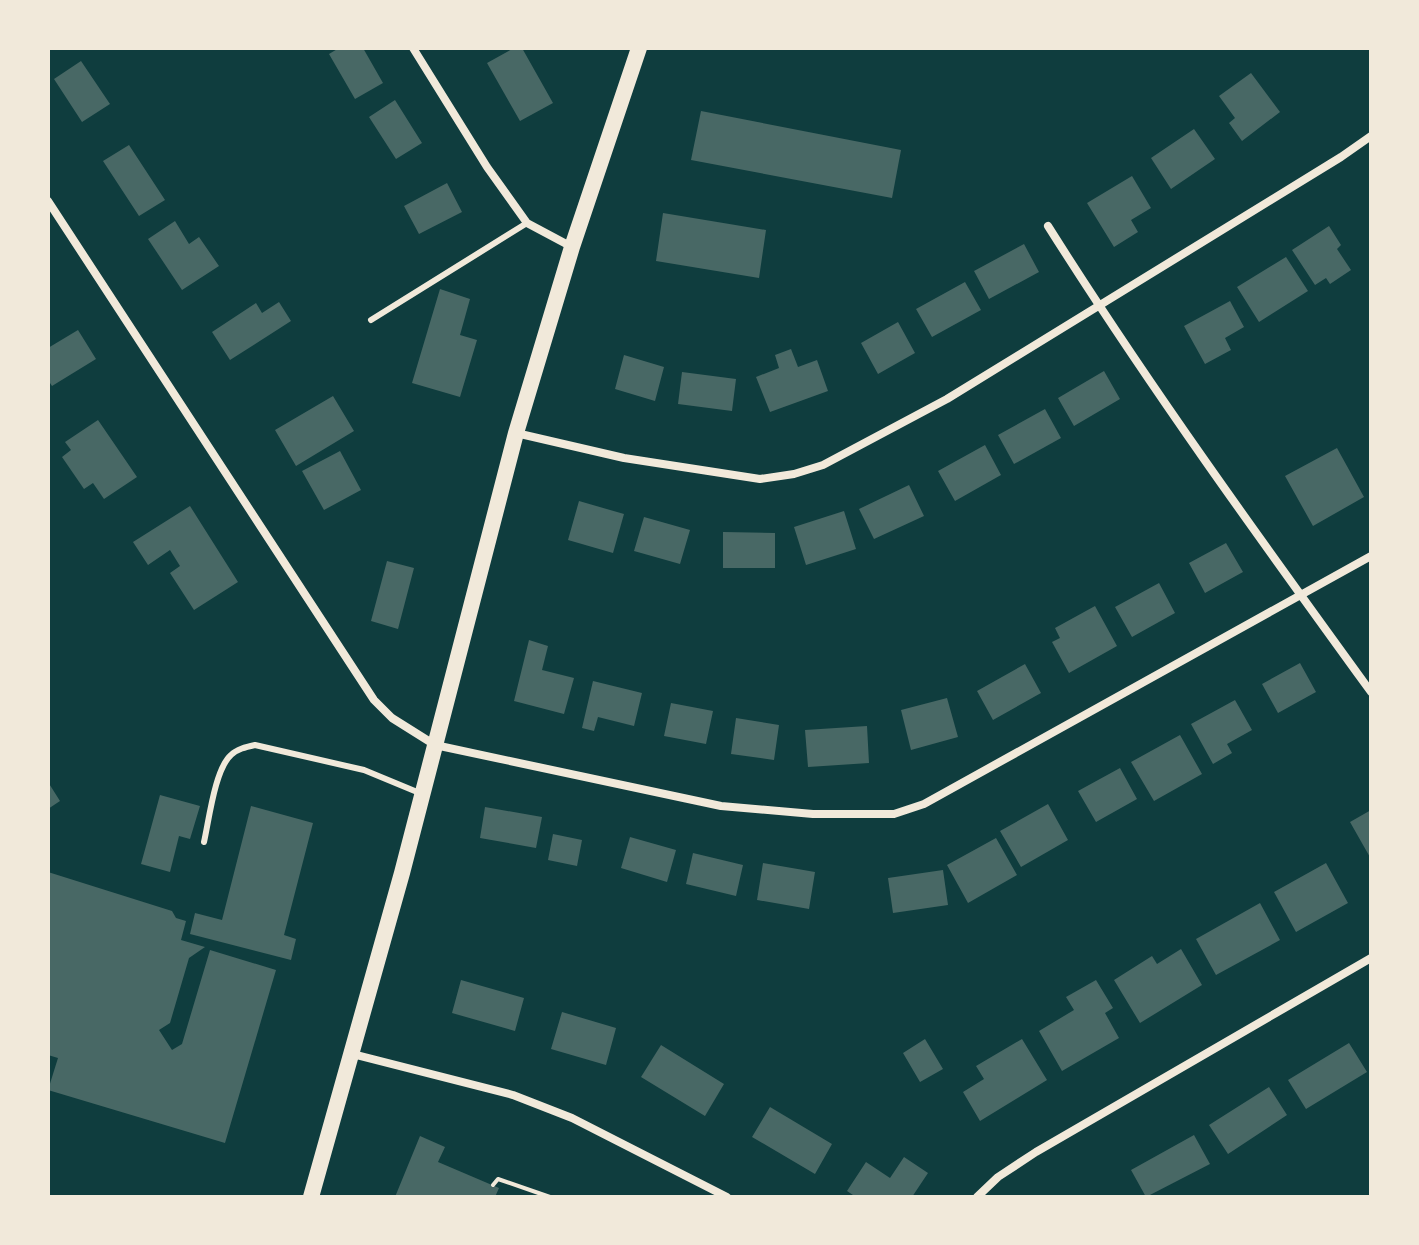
<svg xmlns="http://www.w3.org/2000/svg" width="1419" height="1245" font-family="Mulish,sans-serif">
<rect width="100%" height="100%" fill="#0f3d3e"/>
<path fill="#486865" d="M339 48H363L383 83 355 99 329 54Z
M514 48H522L553 103 520 121 487 63Z
M81 61 110 104 82 122 54 79Z
M1251 73 1280 112 1242 141 1229 123 1235 118 1219 96Z
M395 100 422 143 396 159 369 117Z
M701 111 901 150 892 198 691 160Z
M1194 129 1215 159 1171 189 1151 158Z
M129 145 165 200 139 216 103 161Z
M1132 176 1151 208 1131 220 1138 232 1114 247 1087 203Z
M447 183 462 212 419 234 404 206Z
M663 213 766 230 759 278 656 261Z
M175 221 189 244 199 237 219 266 182 290 148 239Z
M1329 226 1341 245 1337 249 1351 270 1330 284 1326 278 1315 285 1292 250Z
M1024 244 1039 272 989 299 974 271Z
M1286 257 1308 291 1259 322 1237 287Z
M965 282 981 310 932 337 916 309Z
M440 289 470 299 460 335 477 340 460 397 412 383Z
M1230 301 1244 327 1225 338 1231 350 1205 364 1184 326Z
M279 302 291 321 230 360 212 332 256 303 262 313Z
M898 322 915 353 878 374 861 343Z
M78 330 96 359 52 386 48 380V348Z
M791 349 798 367 817 360 828 391 770 412 756 377 779 368 775 355Z
M624 355 664 367 655 401 615 389Z
M1104 371 1120 399 1074 426 1058 398Z
M682 372 736 379 732 411 678 404Z
M333 396 354 431 296 466 275 430Z
M1045 409 1061 438 1014 464 998 435Z
M98 420 137 477 104 499 93 483 84 489 62 457 71 450 65 442Z
M985 445 1001 475 955 501 938 471Z
M1337 448 1364 497 1313 526 1285 476Z
M340 451 361 490 324 510 302 471Z
M909 485 924 516 874 539 859 509Z
M579 501 624 514 613 553 568 540Z
M190 506 238 582 194 610 170 573 180 566 170 550 148 565 133 542Z
M844 511 856 549 806 565 794 527Z
M644 517 690 530 680 564 634 551Z
M723 532 775 533V568H723Z
M1226 543 1243 572 1205 593 1189 563Z
M387 561 414 568 398 629 371 621Z
M1159 583 1175 613 1132 637 1115 607Z
M1095 606 1117 646 1069 673 1052 642 1060 638 1055 628Z
M529 640 548 646 542 670 574 678 564 714 514 701Z
M1300 663 1316 692 1278 713 1262 684Z
M1025 664 1041 693 993 720 977 691Z
M593 681 642 693 634 726 598 717 594 731 582 728Z
M947 698 958 737 911 750 901 710Z
M1235 700 1252 730 1227 744 1232 753 1213 764 1191 724Z
M671 703 713 711 706 744 664 736Z
M736 718 779 725 774 760 731 754Z
M867 726 869 763 808 767 805 730Z
M1180 735 1202 774 1154 801 1131 762Z
M1120 768 1137 799 1096 822 1078 791Z
M48 782 60 801 48 809Z
M160 795 200 806 190 839 179 836 170 872 141 864Z
M1048 804 1068 840 1021 867 1000 831Z
M251 806 313 823 284 935 296 939 291 960 190 934 195 913 222 920Z
M485 807 542 817 536 848 480 838Z
M1371 810V859L1350 822Z
M553 834 582 840 577 866 548 860Z
M630 837 676 850 667 882 621 868Z
M996 838 1017 875 968 903 947 865Z
M693 853 743 865 736 896 686 884Z
M763 863 815 872 809 909 757 900Z
M1326 863 1348 903 1296 932 1274 892Z
M943 870 948 905 893 913 888 878Z
M48 872 172 911 176 918 186 921 181 940 205 947 189 958 170 1023 159 1030 172 1050 182 1044 210 950 276 970 225 1143 48 1090 58 1058 48 1055Z
M1260 903 1280 940 1216 975 1196 939Z
M1181 949 1202 985 1140 1023 1114 980 1152 956 1157 964Z
M461 980 524 998 515 1031 452 1013Z
M1096 980 1113 1008 1105 1013 1119 1038 1062 1071 1039 1031 1074 1010 1066 997Z
M562 1012 616 1028 606 1065 551 1049Z
M925 1039 943 1069 920 1082 903 1053Z
M1022 1039 1047 1080 980 1121 963 1092 984 1079 976 1066Z
M1349 1043 1367 1072 1306 1109 1288 1080Z
M661 1045 724 1084 705 1116 641 1077Z
M1269 1087 1287 1115 1228 1154 1209 1125Z
M770 1107 832 1144 815 1174 752 1137Z
M1194 1135 1210 1164 1146 1197 1131 1170Z
M420 1136 445 1147 438 1162 499 1188 495 1197H395Z
M904 1157 928 1173 912 1197H856L847 1191 866 1162 890 1178Z"/>
<g fill="none" stroke-linecap="round" stroke-linejoin="round">
<path stroke="#f1e9da" stroke-width="4" d="M493 1185 498 1179 550 1197"/>
<path stroke="#f1e9da" stroke-width="6" d="M371 320 527 223
M204 842C209 820 215 769 231 755 237 749 246 747 255 745L364 770 422 794"/>
<path stroke="#f1e9da" stroke-width="8" d="M413 48 487 167 527 223 572 247
M48 201 374 700 392 718 435 745 721 806 813 814H894L924 804 1371 556
M1048 226C1149 386 1260 539 1371 692
M516 433 624 458 760 479 794 474 823 465 947 399 1341 157 1371 136
M349 1053 513 1095 572 1118 727 1197
M977 1197 998 1177 1036 1152 1371 958"/>
<path stroke="#f1e9da" stroke-width="16" d="M311 1197 402 873 516 433 572 247 639 48"/>
</g>
<rect width="1419" height="1245" fill="none" stroke="#f1e9da" stroke-width="100"/>
</svg>
